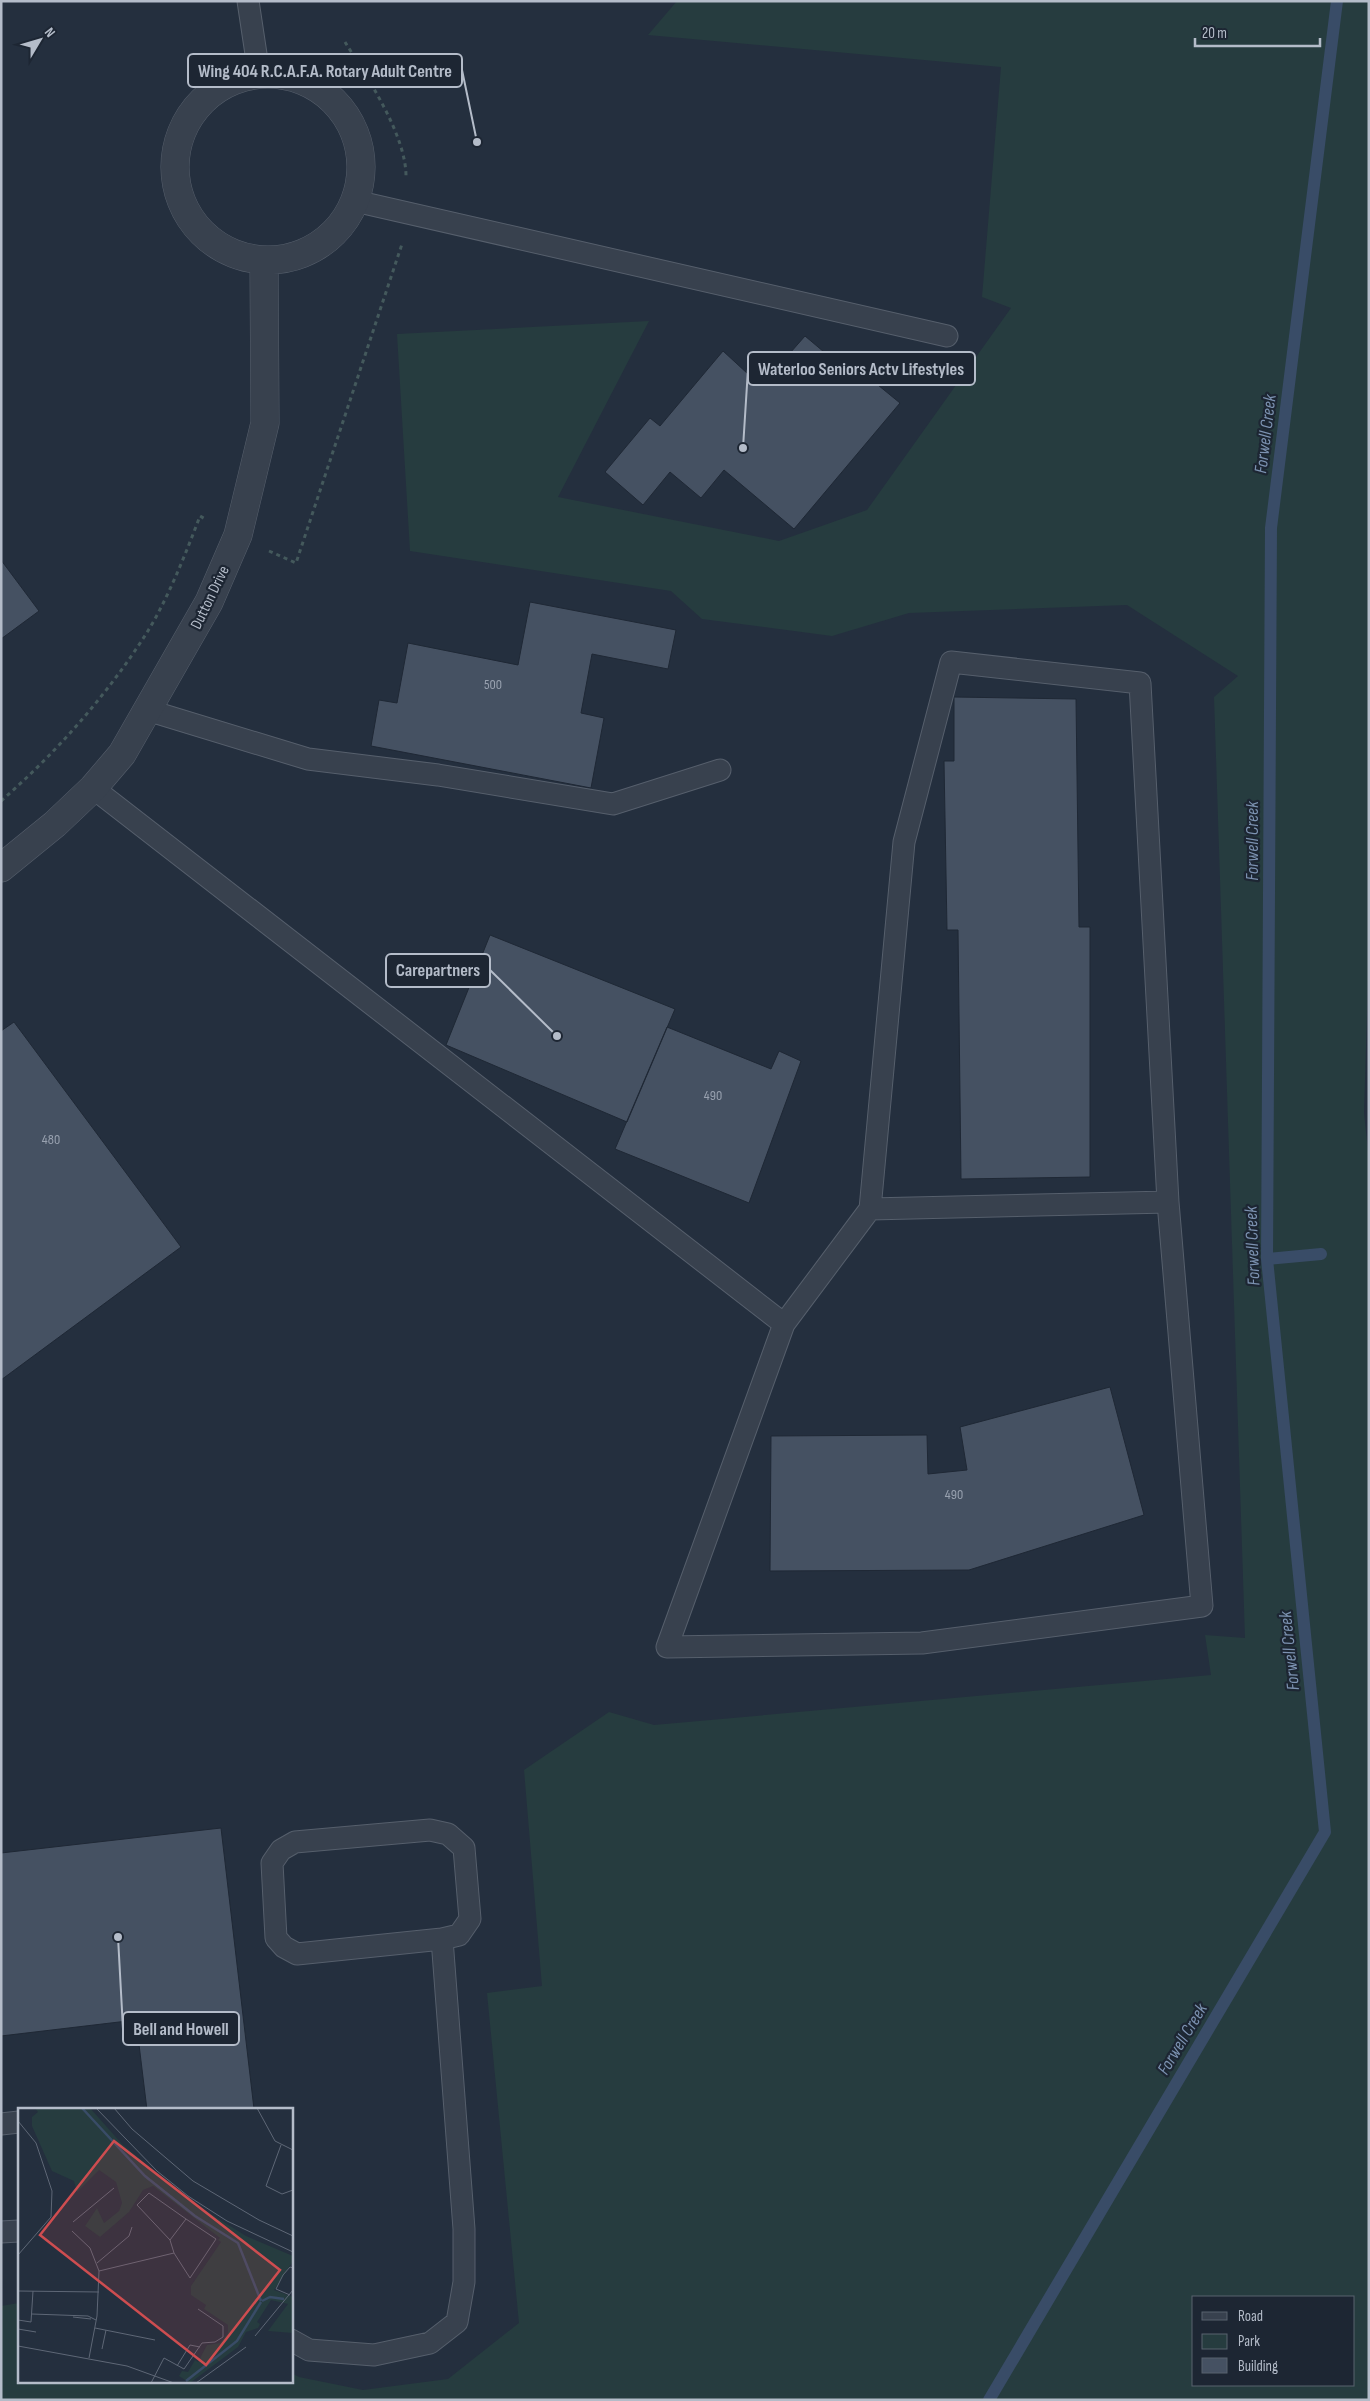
<svg xmlns="http://www.w3.org/2000/svg" width="1370" height="2401" font-family="'Sofia Sans Condensed',sans-serif">
<rect width="100%" height="100%" fill="#242f3e"/>
<path fill="#263c3f" fill-rule="evenodd" d="M677 1H1369V948L1364 1113 1369 1160V2400H1V2306L19 2303V2382H291V2373L299 2377 363 2390 448 2379 519 2323 487 1993 542 1986 524 1770 609 1712 654 1725 1211 1675 1205 1635 1245 1638 1214 697 1238 676 1127 605 909 613 832 636 702 619 671 591 410 551 397 334 649 321 558 497 779 541 867 510 1011 308 982 297 1001 67 648 35ZM1194 2297H1354V2385H1194Z"/>
<g fill="none" stroke-linecap="round" stroke-linejoin="round">
<path stroke="#394c67" stroke-width="12" d="M1267 1259 1321 1254
M989 2400 1325 1832 1267 1259 1271 528 1337 1"/>
</g>
<path fill="#455162" stroke="#1f2835" d="M805 336 856 379 862 372 900 403 794 529 724 470 701 498 670 472 643 505 605 472 650 418 660 426 723 351 748 374 783 361Z
M1 560 39 611 1 639Z
M530 602 676 630 668 669 592 654 581 713 604 718 591 788 371 746 379 700 397 703 408 643 518 665Z
M954 697 1076 699 1079 927H1090V1177L961 1179 958 930H947L944 761H954Z
M490 935 675 1009 627 1122 446 1045Z
M14 1022 181 1247 1 1380V1031Z
M667 1027 771 1069 779 1051 801 1061 749 1203 615 1149Z
M1110 1387 1144 1515 969 1570 770 1571 771 1436 927 1435 928 1474 967 1470 960 1427Z
M221 1828 254 2109 147 2110 136 2020 1 2036V1853Z"/>
<g fill="none" stroke-linecap="round" stroke-linejoin="round">
<g stroke="#565f6c" stroke-width="23">
<path id="lane" d="M248 1 259 74
M355 201 947 336
M147 710 308 759 438 775 613 804 720 770
M93 788 784 1324 667 1647 922 1643 1202 1606 1168 1202 870 1209 784 1324
M870 1209 904 842 951 662 1140 683 1168 1202
M430 1830 448 1834 464 1848 470 1919 459 1935 442 1939 297 1954 284 1947 276 1938 272 1863 281 1850 295 1842Z
M1 2124 19 2122
M1 2232 19 2231
M291 2340 309 2350 374 2355 430 2343 457 2322 464 2282V2229L442 1939"/>
</g>
<g stroke="#565f6c" stroke-width="29">
<path id="street" d="M175 167a93 93 0 1 1 186 0a93 93 0 1 1-186 0Z
M1 868 55 824 93 788 122 754 209 602 238 535 265 423 264 260"/>
</g>
<path stroke="#44595c" stroke-width="3" stroke-dasharray="4 4" stroke-linecap="butt" d="M345 42C367 77 407 136 406 178
M269 551 296 563 402 244
M1 801C56 753 107 695 146 634 167 601 186 553 200 516L205 519"/>
<use href="#lane" stroke="#38414e" stroke-width="21"/>
<use href="#street" stroke="#38414e" stroke-width="28"/>
</g>
<g text-anchor="middle" stroke-width="4.5" stroke-linejoin="round" paint-order="stroke">
<g font-size="14" fill="#98a1af">
<text x="493" y="689">500</text>
<text x="713" y="1100">490</text>
<text x="51" y="1144">480</text>
<text x="954" y="1499">490</text>
</g>
<g font-size="16" fill="#b4bcc9" stroke="#1d2633">
<text transform="translate(209 597) rotate(-64)" y="6">Dutton Drive</text>
</g>
<g font-size="18" font-style="italic" fill="#7c92b1" stroke="#1d2633">
<text transform="translate(1265 434) rotate(-83)" y="6">Forwell Creek</text>
<text transform="translate(1252 841) rotate(-90)" y="6">Forwell Creek</text>
<text transform="translate(1252 1246) rotate(-92)" y="6">Forwell Creek</text>
<text transform="translate(1289 1651) rotate(-96)" y="6">Forwell Creek</text>
<text transform="translate(1182 2039) rotate(-59)" y="6">Forwell Creek</text>
</g>
</g>
<g transform="translate(18 2108)">
<rect width="275" height="275" fill="#242f3e"/>
<path d="M17 0H72L104 36 172 93 228 128 275 148V153L256 182 275 189V225L250 223 270 196 253 192 239 214 242 216 240 220 228 224 220 239 172 275 161 268 164 263 170 264 177 252 180 254 189 237 202 235 210 225V217L186 201 188 197 173 187V178L203 134 200 132 202 130 135 78 125 82 111 104 82 129 67 118 79 100 86 115 101 103 104 95 98 74 81 62 59 84 56 73 34 63 14 18V9L20 4Z" fill="#263c3f"/>
<path fill="none" stroke="#394c67" stroke-width="2.5" d="M64 0 127 68 177 108 220 135 243 193M244 193 252 189 266 191M168 273 219 233 243 194"/>
<path fill="none" stroke="#5e6776" stroke-width="1" d="M78 0 139 63 170 88 209 113 275 144M96 0 114 21 175 73 241 112 275 128M239 0 257 33 275 42M0 13 18 35 34 83 33 109 0 147M263 37 248 78 264 86 275 82M55 114 96 80M54 123 72 140 81 163 79 208 71 250M152 132 119 97 131 85 168 111M79 155 111 128 114 119M81 163 156 145 172 170 198 131 168 111 152 132 156 145M0 183 81 184M272 187 258 181 265 167 272 159 275 160M14 206 70 208 78 212M55 209 73 211M0 212 13 214 15 183M77 220 137 232M0 221 18 224M237 228 275 182M0 238 109 258 156 275M84 241 88 222M159 258 172 237 182 239M133 275 146 250 166 261 184 235 197 234 205 229V218L180 201M178 275 228 239"/>
<path fill="#ce4d50" fill-opacity="0.15" stroke="#ce4d50" stroke-width="2.5" d="M96 33 262 162 188 257 22 127Z"/>
<rect width="275" height="275" fill="none" stroke="#b4bcc9" stroke-width="2.5"/>
</g>
<path fill="none" stroke="#b4bcc9" stroke-width="2" d="M477 142L462 70M743 448L748 369M557 1036L490 970M118 1937L123 2029"/>
<g fill="#b4bcc9" stroke="#1d2633" stroke-width="2">
<circle cx="477" cy="142" r="5"/>
<circle cx="743" cy="448" r="5"/>
<circle cx="557" cy="1036" r="5"/>
<circle cx="118" cy="1937" r="5"/>
</g>
<g fill="#1d2633" stroke="#b4bcc9" stroke-width="2">
<rect x="188" y="54" width="274" height="33" rx="5"/>
<rect x="748" y="352" width="227" height="33" rx="5"/>
<rect x="386" y="954" width="104" height="33" rx="5"/>
<rect x="123" y="2012" width="116" height="33" rx="5"/>
</g>
<g font-size="18" text-anchor="middle" font-weight="bold" fill="#b4bcc9">
<text x="325" y="77">Wing 404 R.C.A.F.A. Rotary Adult Centre</text>
<text x="861" y="375">Waterloo Seniors Actv Lifestyles</text>
<text x="438" y="976">Carepartners</text>
<text x="181" y="2035">Bell and Howell</text>
</g>
<rect width="1370" height="2401" fill="none" stroke="#b4bcc9" stroke-width="5"/>
<rect x="1192" y="2296" width="162" height="90" fill="#1d2633" stroke="#59626f"/>
<rect x="1202" y="2312" width="25" height="8" fill="#38414e" stroke="#59626f"/>
<text x="1238" y="2321" font-size="15" fill="#b4bcc9">Road</text>
<rect x="1202" y="2334" width="25" height="15" fill="#263c3f" stroke="#59626f"/>
<text x="1238" y="2346" font-size="15" fill="#b4bcc9">Park</text>
<rect x="1202" y="2358" width="25" height="15" fill="#455162" stroke="#59626f"/>
<text x="1238" y="2371" font-size="15" fill="#b4bcc9">Building</text>
<g transform="translate(40 40) rotate(52)" stroke="#1d2633" stroke-width="4" paint-order="stroke">
<path d="M0-4L9 19L0 12L-9 19Z" fill="#b4bcc9"/>
<text y="-8" font-size="14" font-weight="bold" text-anchor="middle" fill="#b4bcc9">N</text>
</g>
<path d="M1195 38v8h125v-8" fill="none" stroke="#b4bcc9" stroke-width="2.5"/>
<text x="1202" y="38" font-size="15" fill="#b4bcc9" stroke="#1d2633" stroke-width="4" paint-order="stroke">20 m</text>
</svg>
